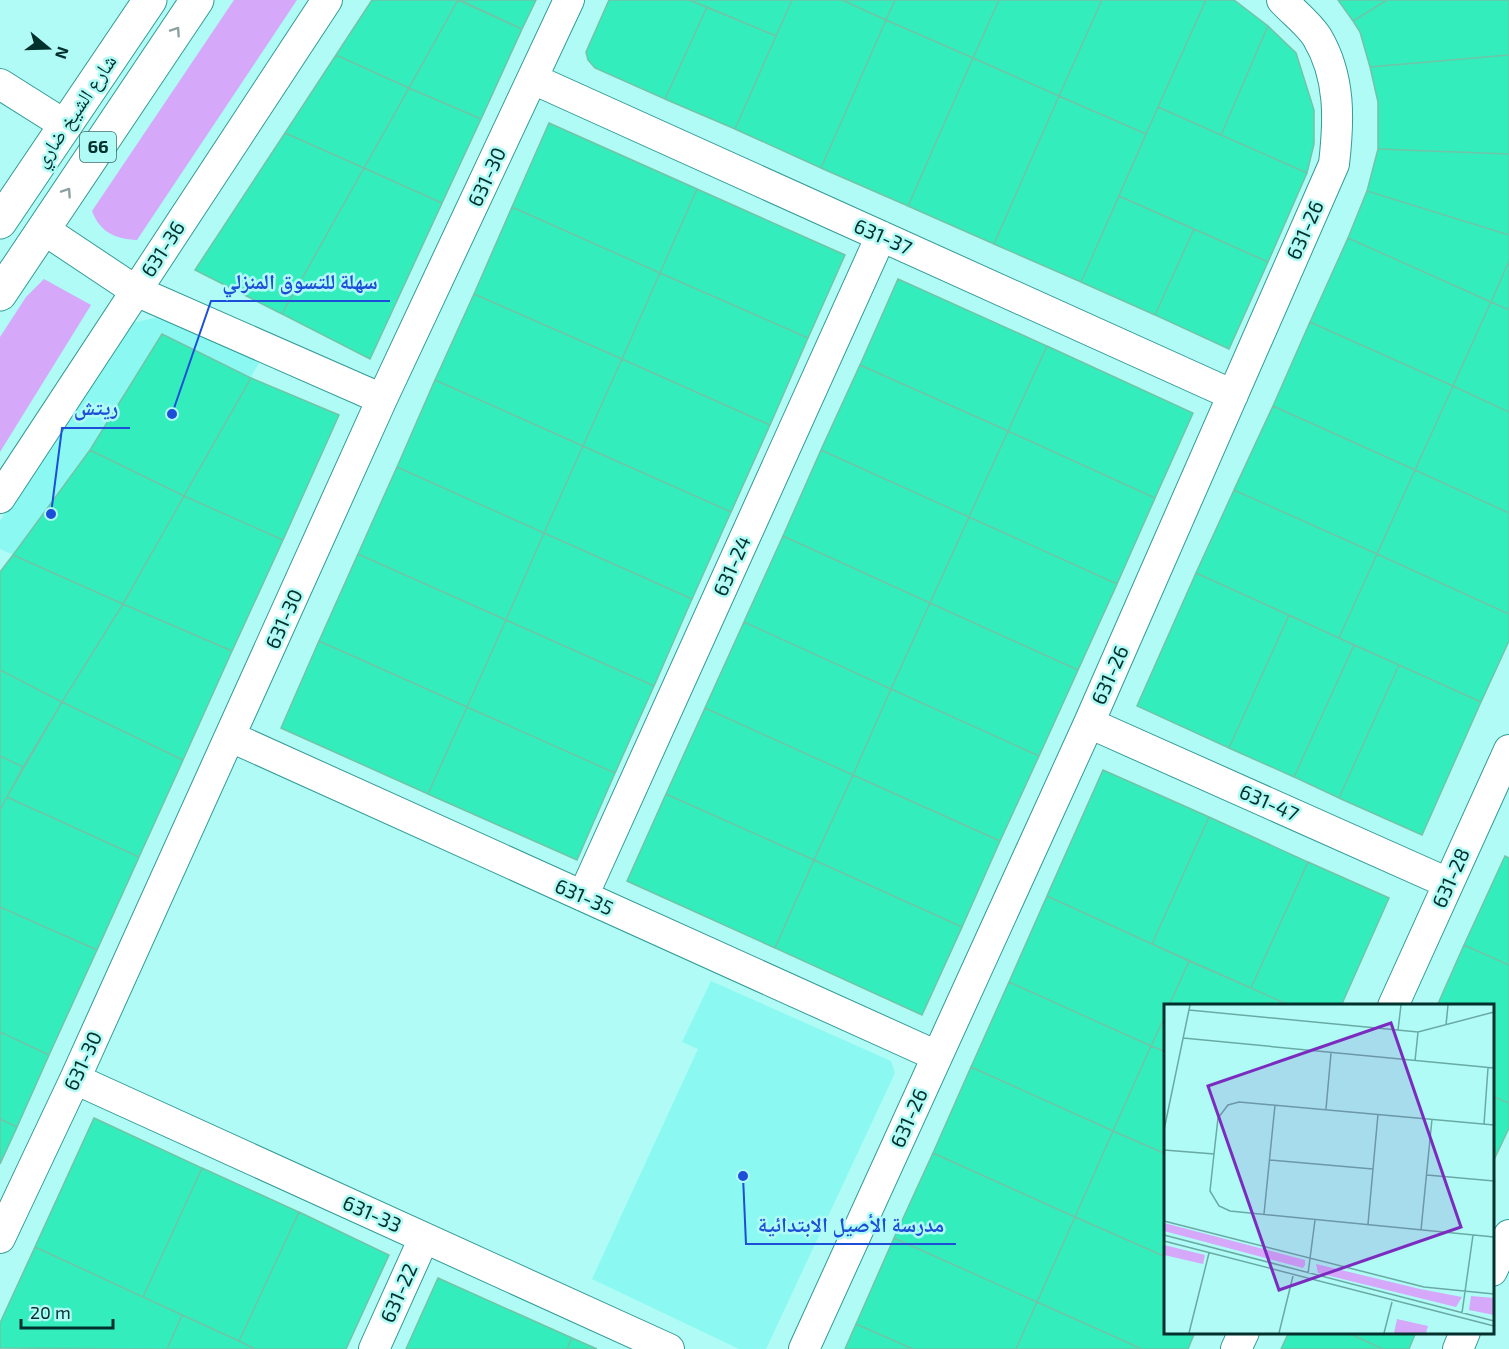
<svg xmlns="http://www.w3.org/2000/svg" width="1509" height="1349" font-family="'Exo 2','Noto Naskh Arabic',sans-serif">
<rect width="100%" height="100%" fill="#b0fbf5"/>
<path fill="#8bf9f1" d="M159 317 260 361 123 604 0 549V521L131 323Z
M711 981 891 1061 895 1073 766 1349H739L592 1279 698 1049 682 1042Z"/>
<path fill="#d5a8f9" d="M234 0H297L137 240C115 239 100 232 92 211Z
M44 279 91 305 0 452V337L26 297Z"/>
<path fill="#33eebc" stroke="#70c4a7" stroke-width="1.5" d="M372 0H458L409 88 336 55Z
M458 0 522 29 481 119 409 88Z
M460 0H536L522 29Z
M609 0H689L707 7 665 99 595 68 588 60 586 52Z
M689 0H792L776 36Z
M792 0H842L886 20 821 168 735 129Z
M842 0H895L886 20Z
M895 0H999L973 58 886 20Z
M999 0H1102L1059 96 973 58Z
M1102 0H1206L1146 134 1059 96Z
M1206 0H1234L1268 26 1221 135 1158 107Z
M1338 0H1387L1353 21Z
M1387 0H1509V55L1370 67 1360 32 1353 21Z
M707 7 776 36 735 129 665 99Z
M886 20 973 58 908 206 821 168Z
M1268 26 1296 53 1314 110V144L1307 173 1221 135Z
M336 55 409 88 364 168 285 133Z
M1509 55V154L1378 149V102L1370 67Z
M973 58 1059 96 994 244 908 206Z
M409 88 481 119 442 203 364 168Z
M1059 96 1146 134 1081 282 994 244Z
M1158 107 1307 173 1268 262 1119 196Z
M549 123 697 189 660 273 512 207Z
M285 133 364 168 282 314 195 270Z
M1378 149 1509 154V235L1367 191Z
M364 168 442 203 370 359 282 314Z
M697 189 845 255 808 338 660 273Z
M1367 191 1509 235V261L1491 302 1348 238Z
M1119 196 1194 229 1155 315 1081 282Z
M512 207 660 273 622 359 474 294Z
M1194 229 1268 262 1229 349 1155 315Z
M1348 238 1491 302 1453 386 1310 322Z
M1509 261V310L1491 302Z
M660 273 808 338 770 425 622 359Z
M898 279 1047 346 1008 431 860 365Z
M474 294 622 359 583 446 435 380Z
M1491 302 1509 310V412L1453 386Z
M1310 322 1453 386 1415 470 1273 406Z
M162 334 251 378 184 496 90 450Z
M1047 346 1193 413 1155 498 1008 431Z
M622 359 770 425 731 512 583 446Z
M860 365 1008 431 969 517 821 450Z
M251 378 339 415 283 540 184 496Z
M435 380 583 446 544 533 397 467Z
M1453 386 1509 412V513L1415 470Z
M1273 406 1415 470 1377 554 1234 490Z
M1008 431 1155 498 1117 584 969 517Z
M583 446 731 512 692 599 544 533Z
M90 450 184 496 123 604 13 555Z
M821 450 969 517 930 603 783 536Z
M397 467 544 533 506 620 358 554Z
M1415 470 1509 513V614L1377 554Z
M1234 490 1377 554 1339 638 1196 573Z
M184 496 283 540 232 651 123 604Z
M969 517 1117 584 1078 670 930 603Z
M544 533 692 599 654 686 506 620Z
M783 536 930 603 891 689 744 622Z
M358 554 506 620 467 707 319 641Z
M1377 554 1509 614V641L1481 702 1339 638Z
M13 555 123 604 62 702 0 670V572Z
M1196 573 1289 615 1229 748 1137 706Z
M930 603 1078 670 1039 756 891 689Z
M123 604 232 651 183 760 62 702Z
M1289 615 1354 645 1294 777 1229 748Z
M506 620 654 686 615 773 467 707Z
M744 622 891 689 853 775 705 708Z
M319 641 467 707 428 794 281 728Z
M1354 645 1399 665 1339 798 1294 777Z
M1399 665 1481 702 1422 835 1339 798Z
M0 670 62 702 23 767 0 756Z
M891 689 1039 756 1000 841 853 775Z
M62 702 183 760 139 857 7 797Z
M467 707 615 773 577 860 428 794Z
M705 708 853 775 814 860 666 794Z
M0 756 23 767 0 810Z
M1103 770 1209 817 1152 944 1047 896Z
M853 775 1000 841 962 927 814 860Z
M666 794 814 860 775 948 627 881Z
M7 797 139 857 97 950 0 907V810Z
M1209 817 1308 862 1251 988 1152 944Z
M1505 856 1509 858V965L1464 945Z
M814 860 962 927 922 1015 775 948Z
M1308 862 1389 898 1341 1006H1291L1251 988Z
M1047 896 1189 961 1169 1006H1166V1014L1151 1046 1009 982Z
M0 907 97 950 49 1055 0 1032Z
M1464 945 1509 965V1103L1492 1096V1006H1437Z
M1189 961 1251 988 1291 1006H1169Z
M1009 982 1151 1046 1113 1131 971 1067Z
M1166 1014V1052L1151 1046Z
M0 1032 49 1055 17 1127 0 1119Z
M1151 1046 1166 1052V1154L1113 1131Z
M971 1067 1113 1131 1075 1217 933 1153Z
M1492 1096 1509 1103V1128L1492 1164Z
M94 1118 202 1168 143 1297 35 1247Z
M0 1119 17 1127 0 1164Z
M1113 1131 1166 1154V1257L1075 1217Z
M933 1153 1075 1217 1037 1302 894 1238Z
M202 1168 299 1212 239 1341 143 1297Z
M299 1212 389 1255 346 1349H255L239 1341Z
M1075 1217 1166 1257V1332H1195L1188 1349H1142L1037 1302Z
M894 1238 1037 1302 1016 1349H913L856 1324Z
M35 1247 182 1315 167 1349 0 1348V1323Z
M438 1278 572 1338 567 1349H406Z
M1037 1302 1142 1349H1016Z
M182 1315 239 1341 255 1349H167Z
M856 1324 913 1349H845Z
M1289 1332H1346L1383 1349H1281Z
M1346 1332H1416L1409 1349H1383Z
M572 1338 597 1349H567Z"/>
<g fill="none" stroke-linecap="round" stroke-linejoin="round">
<g stroke="#349b95" stroke-width="32">
<path id="minor" d="M533 79 1233 395
M0 84 65 125
M43 229 136 291 382 399
M0 498 327 0
M1089 723 1448 883
M231 737 937 1056
M583 896 881 236
M1393 1006 1509 750
M75 1079 669 1349
M0 1238 75 1079 382 399 569 0
M1492 1271 1509 1235
M374 1349 424 1238
M804 1349 1089 723 1334 164C1339 121 1341 77 1317 37 1309 24 1293 12 1282 0
M1236 1349 1244 1332
M1458 1349 1465 1332"/>
</g>
<g stroke="#349b95" stroke-width="35">
<path id="major" d="M0 222 150 0
M0 294 197 0"/>
</g>
<use href="#minor" stroke="#fff" stroke-width="30"/>
<use href="#major" stroke="#fff" stroke-width="33"/>
</g>
<defs><path id="oneway-chevron" d="M-2-3.5L2.5 0L-2 3.5" fill="none" stroke-width="1.6" stroke-linecap="round" stroke-linejoin="round" transform="scale(1.5)"/></defs>
<g stroke="#8da2a0">
<use href="#oneway-chevron" transform="translate(176 31) rotate(-56)"/>
<use href="#oneway-chevron" transform="translate(67 192) rotate(-56)"/>
</g>
<g text-anchor="middle" stroke-width="5" stroke-linejoin="round" paint-order="stroke">
<rect fill="#b0fbf5" stroke="#366d69" stroke-width="1.5" x="80" y="132" width="36" height="30" rx="4.5"/>
<g font-size="18" font-weight="bold" fill="#02302d">
<text x="98" y="153">66</text>
</g>
<g font-size="20" fill="#02302d" stroke="#b0fbf5">
<text transform="translate(75 111) rotate(-56)" y="7">شارع الشيخ ضاري</text>
<text transform="translate(487 177) rotate(-65)" y="7">631-30</text>
<text transform="translate(1305 230) rotate(-66)" y="7">631-26</text>
<text transform="translate(883 237) rotate(24)" y="7">631-37</text>
<text transform="translate(163 249) rotate(-57)" y="7">631-36</text>
<text transform="translate(732 566) rotate(-66)" y="7">631-24</text>
<text transform="translate(284 619) rotate(-66)" y="7">631-30</text>
<text transform="translate(1110 675) rotate(-66)" y="7">631-26</text>
<text transform="translate(1269 803) rotate(24)" y="7">631-47</text>
<text transform="translate(1451 878) rotate(-66)" y="7">631-28</text>
<text transform="translate(584 897) rotate(24)" y="7">631-35</text>
<text transform="translate(83 1061) rotate(-65)" y="7">631-30</text>
<text transform="translate(909 1118) rotate(-66)" y="7">631-26</text>
<text transform="translate(372 1214) rotate(24)" y="7">631-33</text>
<text transform="translate(399 1293) rotate(-66)" y="7">631-22</text>
</g>
</g>
<g transform="translate(1164 1004)">
<rect width="330" height="330" fill="#b0fbf5"/>
<path d="M0 219 141 256V261L139 264 0 227ZM0 241 41 251 39 260 0 251ZM152 260 256 285 298 293 292 303 154 269ZM307 292 330 294V311L305 306ZM233 315 264 322 262 329H230Z" fill="#d5a8f9"/>
<path fill="none" stroke="#6aaaa5" stroke-width="1.5" d="M25 6 254 28 330 8M282 21 284 1M234 26 237 1M19 34 330 64M251 57 254 28M162 105 167 49M320 120 324 64M0 126 26 1M0 146 50 150 46 187 55 202 66 207 330 233M50 150 54 114 64 101 75 98 330 121M105 156 209 165M263 171 330 177M100 210 111 101M0 217 260 283 330 290M204 220 214 110M257 226 268 115M0 231 330 317M0 237 330 322M144 270 151 216M298 309 309 231M25 329 45 249M115 329 129 272M220 329 228 298"/>
<path fill="#7b2cbf" fill-opacity="0.15" stroke="#7b2cbf" stroke-width="3" d="M227 19 297 223 115 286 44 82Z"/>
<rect width="330" height="330" fill="none" stroke="#02302d" stroke-width="3"/>
</g>
<path fill="none" stroke="#1d4ed8" stroke-width="2" d="M172 414L211 301H390M51 514L62 428H130M743 1176L746 1244H956"/>
<g fill="#1d4ed8" stroke="#b0fbf5" stroke-width="2">
<circle cx="172" cy="414" r="6"/>
<circle cx="51" cy="514" r="6"/>
<circle cx="743" cy="1176" r="6"/>
</g>
<g font-size="21" text-anchor="middle" font-weight="bold" fill="#1d4ed8" stroke="#b0fbf5" stroke-width="5" stroke-linejoin="round" paint-order="stroke">
<text x="300" y="289">سهلة للتسوق المنزلي</text>
<text x="96" y="415">ريتش</text>
<text x="851" y="1232">مدرسة الأصيل الابتدائية</text>
</g>
<g transform="translate(48 48) rotate(109)" stroke="#b0fbf5" stroke-width="4.5" paint-order="stroke">
<path d="M0-4.5L10 22L0 15L-10 22Z" fill="#02302d"/>
<text y="-9" font-size="16" font-weight="bold" text-anchor="middle" fill="#02302d">N</text>
</g>
<path d="M21 1319v9h92v-9" fill="none" stroke="#02302d" stroke-width="3"/>
<text x="30" y="1319" font-size="18" fill="#02302d" stroke="#b0fbf5" stroke-width="4.5" paint-order="stroke">20 m</text>
</svg>
